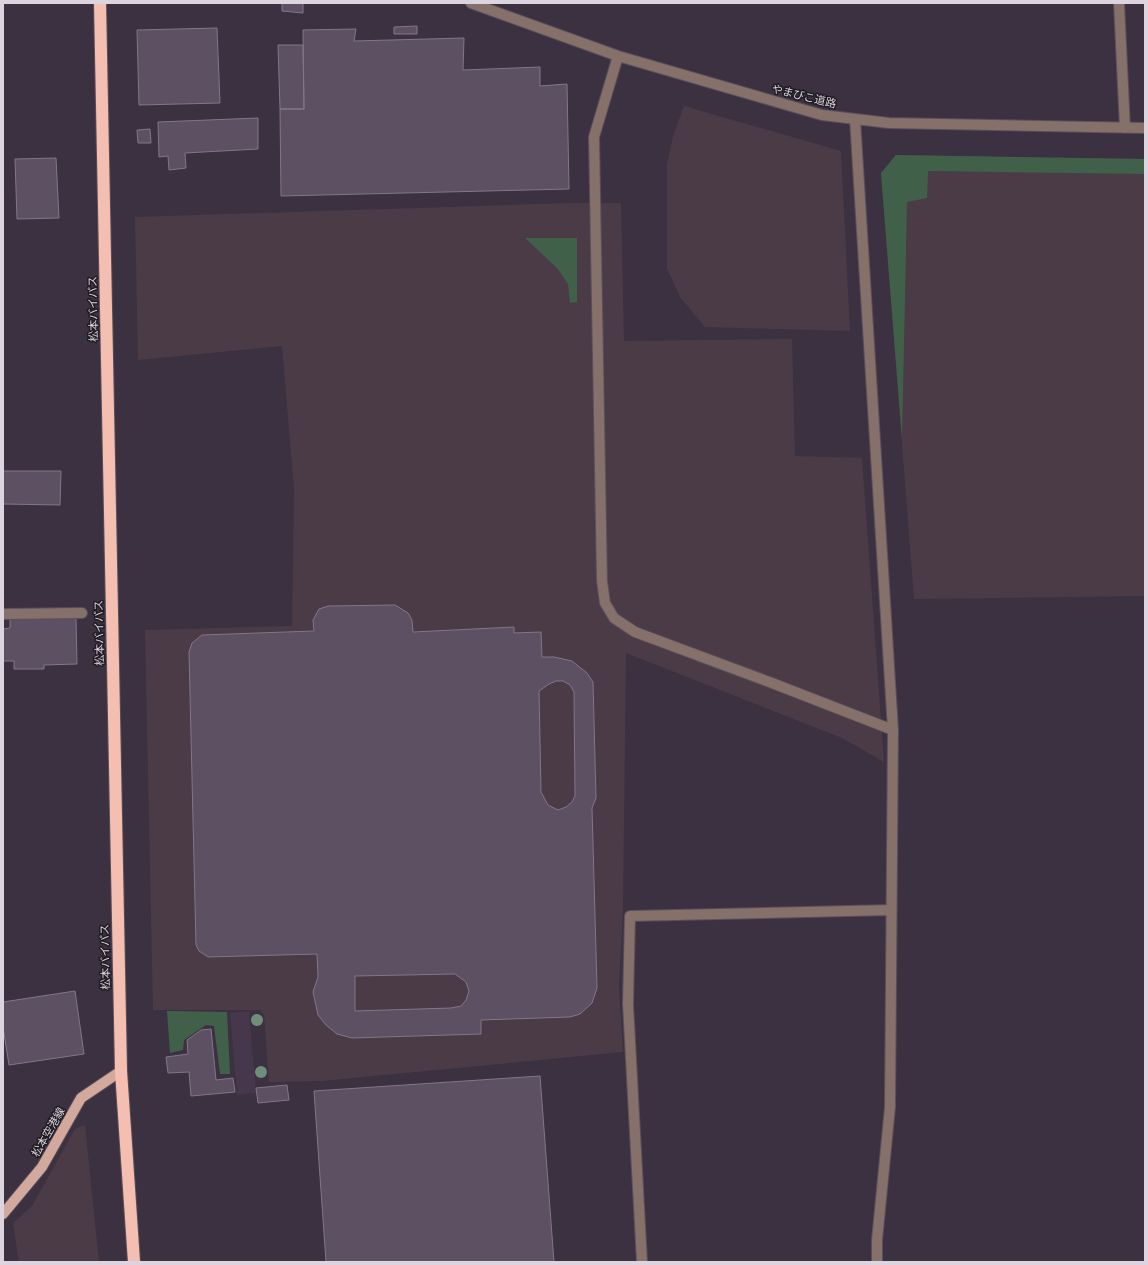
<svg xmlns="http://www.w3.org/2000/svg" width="1148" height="1265" font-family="Lato,'Noto Sans JP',sans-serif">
<rect width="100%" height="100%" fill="#3c3141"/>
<path fill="#4a3b47" d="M684 106 841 151 850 331 705 327 680 297 667 268V164L673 136Z
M896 155 1145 159V596L914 599 881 173Z
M570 203H621L624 341 792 339 795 456 862 458 884 762 842 738 626 653 623 908 619 986 623 1052 322 1081 269 1082 264 1015 260 1010H153L145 630 292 626 294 490 282 346 138 360 135 217Z
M85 1125 99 1262H19L13 1223 32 1206 75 1129Z"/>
<path fill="#46374d" d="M249 1011 256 1093 237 1095 230 1013Z"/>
<path fill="#41604a" d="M896 155 1145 159V174L928 171 927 198 907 202 902 439 881 173Z
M525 238H577V302L570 303 568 284 557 268Z
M167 1011 227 1012 230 1074H220L214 1026 206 1025 184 1040 183 1050 170 1053Z"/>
<path fill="#5c5062" stroke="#827688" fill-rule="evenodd" d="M282 3H303V13L282 11Z
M417 26V34H394V27Z
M217 28 220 103 139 105 137 30Z
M356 29 354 41 464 38 463 70 540 67V86L567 84 569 189 281 196 280 109H304L303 30Z
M278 45H303L304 109H280Z
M258 118V149L185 153 186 168 169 170 168 156 159 157 158 122Z
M150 129 151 143H138L137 130Z
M56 158 59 218 17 219 15 159Z
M3 471H61L60 505 3 504Z
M395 605 408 613 412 620 413 632 514 627V633L541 632 542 657H554L572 661 587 673 593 682 596 798 592 808 597 988 592 1003 580 1014 570 1017 481 1020V1034L352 1038 337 1034 326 1025 318 1015 313 992 318 977 317 954 208 957 199 951 196 945 189 652 192 643 202 635 314 631 313 620 319 609 328 606ZM556 681H563L570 685 574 692 575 796 572 802 566 807 558 810 548 805 541 792 539 691 549 684ZM455 974 466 982 469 991 466 1000 461 1006 451 1008 355 1011V976Z
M76 618 77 664 44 665V669H14V661H3V629L10 628V619Z
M75 991 84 1054 9 1065 3 1027V1002Z
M211 1029 216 1080 233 1078 235 1092 191 1096 189 1072 168 1073 166 1057 188 1054 187 1040 201 1030Z
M540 1076 554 1262H326L314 1091Z
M287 1085 289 1100 258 1103 256 1088Z"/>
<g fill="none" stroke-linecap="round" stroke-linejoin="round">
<g stroke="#594f5d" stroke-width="12">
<path id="minor" d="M471 3 618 56 822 115 889 123 1145 128
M1119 3 1125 128
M618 56 594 137 602 581 605 603 614 618 635 632 772 683 893 730
M855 119 893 730 890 1107 877 1240V1262
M3 614 82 613
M642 1262 628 1004 630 916 891 910"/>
</g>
<g stroke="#594f5d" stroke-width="12">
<path id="major" d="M3 1214 42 1167 81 1098 121 1071"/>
</g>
<g stroke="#594f5d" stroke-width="14">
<path id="highway" d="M100 3 121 1071 134 1262"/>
</g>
<use href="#minor" stroke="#86706a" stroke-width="10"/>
<use href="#major" stroke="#d4a99d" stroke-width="10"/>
<use href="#highway" stroke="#f4bfb1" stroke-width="12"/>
</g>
<g fill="#6f8d7a">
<circle cx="257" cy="1020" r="6"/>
<circle cx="261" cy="1072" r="6"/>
</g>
<g text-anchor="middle" stroke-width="3" stroke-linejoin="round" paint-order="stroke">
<g font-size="11" fill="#dcd5df" stroke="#201b22">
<text transform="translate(804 96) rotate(14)" y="4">やまびこ道路</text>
<text transform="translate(93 309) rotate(-91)" y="4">松本バイパス</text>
<text transform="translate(99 633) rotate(-91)" y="4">松本バイパス</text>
<text transform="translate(105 957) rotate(-91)" y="4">松本バイパス</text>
<text transform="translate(48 1132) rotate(-60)" y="4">松本空港線</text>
</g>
</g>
<rect width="1148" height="1265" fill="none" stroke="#dcd5df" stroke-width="8"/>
</svg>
